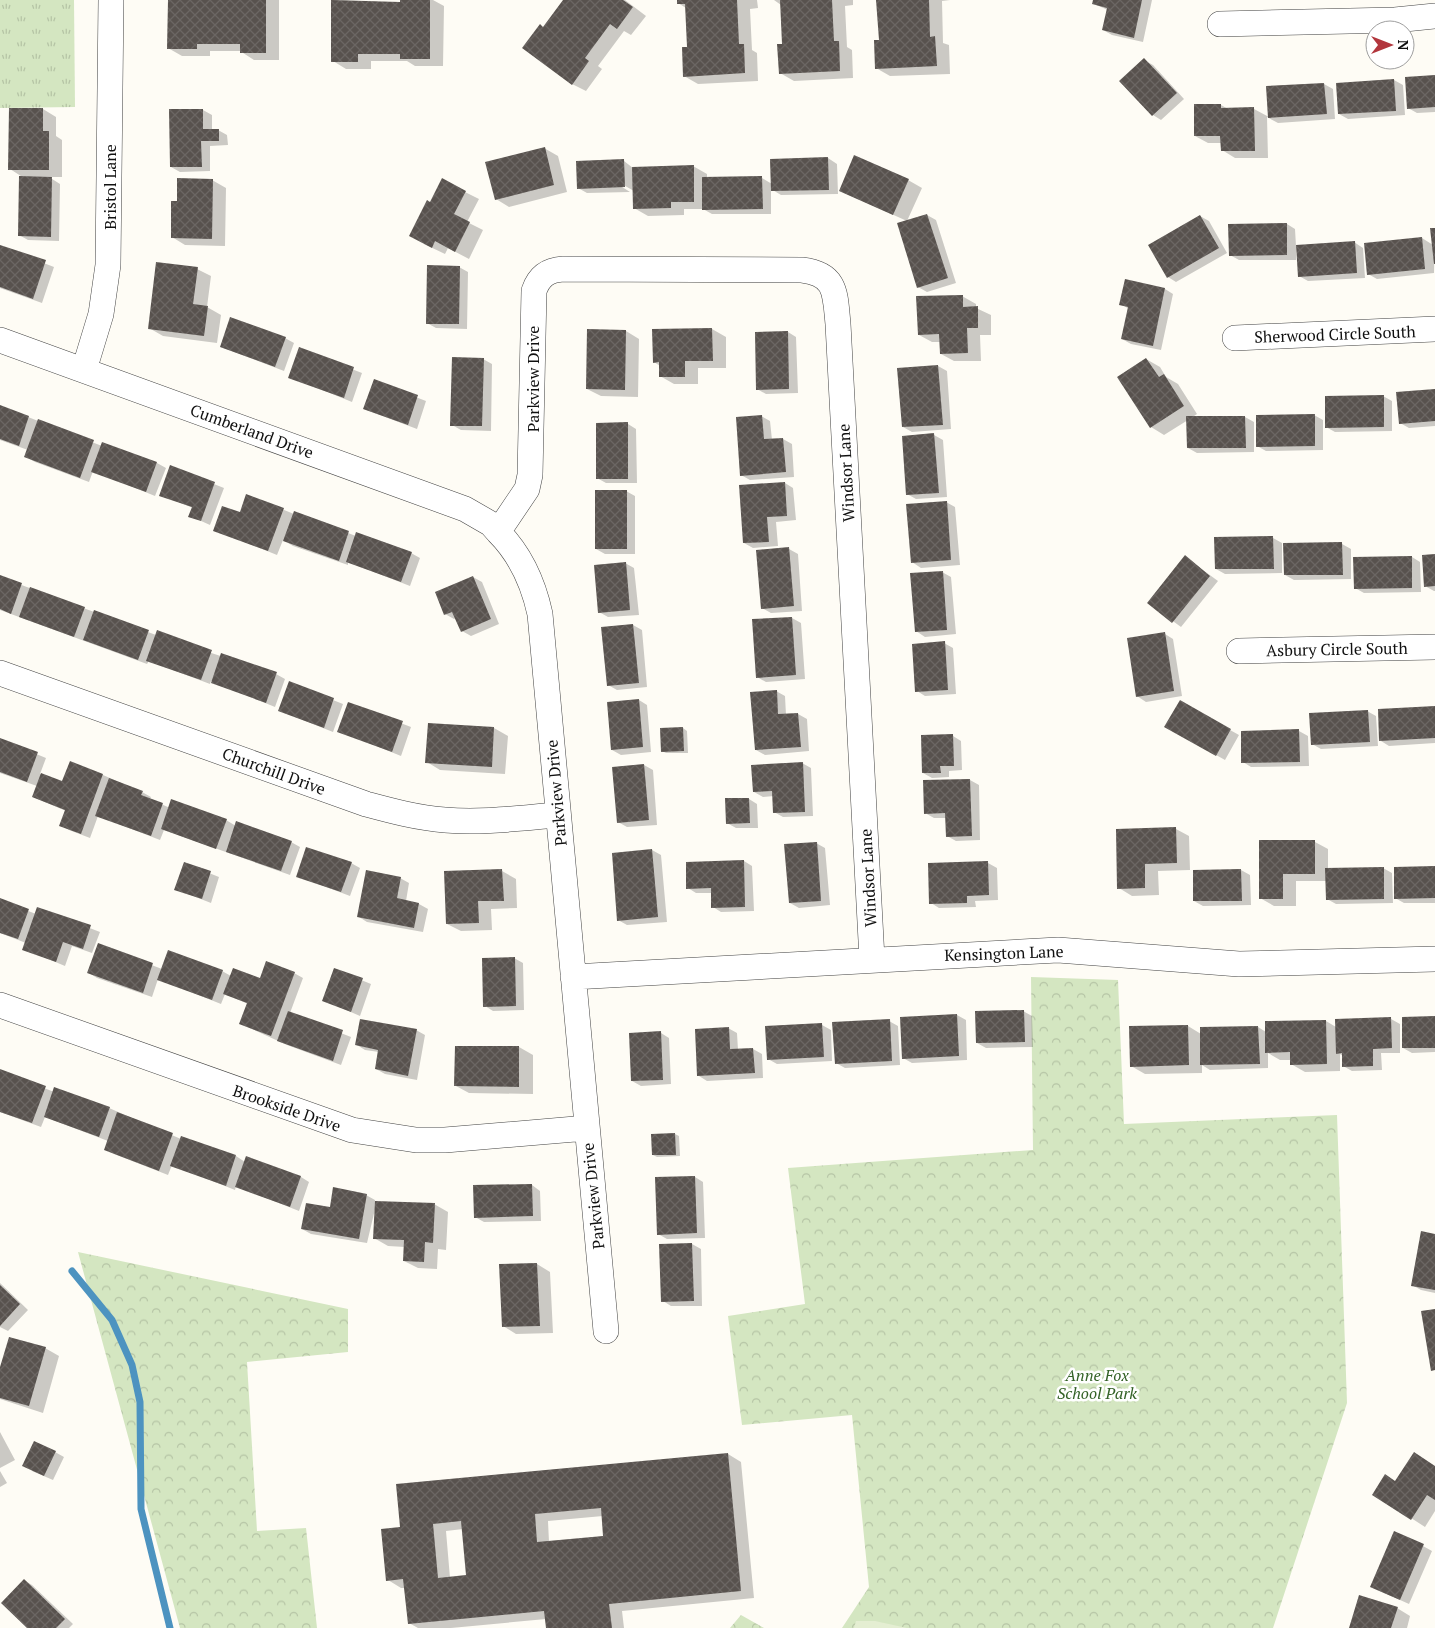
<svg xmlns="http://www.w3.org/2000/svg" width="1435" height="1628" font-family="'PT Serif',serif">
<defs>
<pattern id="grass-tufts" width="24" height="20" patternUnits="userSpaceOnUse" patternTransform="scale(1.25)"><rect width="24" height="20" fill="#d4e6c1"/><path d="M3 7l-1-3M5 7V3M7 7l1-3M15 17l-1-3M17 17v-4M19 17l1-3" fill="none" stroke="#b5c4a5"/></pattern>
<pattern id="park-crowns" width="20" height="18" patternUnits="userSpaceOnUse" patternTransform="scale(1.25)"><rect width="20" height="18" fill="#d4e6c1"/><path d="M2 6a3 3 0 1 1 6 0M12 15a3 3 0 1 1 6 0" fill="none" stroke="#b5c4a5"/></pattern>
<pattern id="building-cross-hatch" width="8" height="8" patternUnits="userSpaceOnUse" patternTransform="scale(1.25)"><rect width="8" height="8" fill="#58524e"/><path d="M0 0l8 8M0 8l8-8" fill="none" stroke="#6b6663"/></pattern>
</defs>
<rect width="100%" height="100%" fill="#fefcf5"/>
<path fill="url(#grass-tufts)" d="M0 0H74L75 107 0 108Z"/>
<path fill="url(#park-crowns)" d="M1031 977 1118 980 1124 1124 1337 1115 1347 1403 1273 1628H842L869 1587 852 1415 742 1425 728 1316 805 1304 788 1168 1033 1150Z
M78 1252 348 1309V1352L247 1362 257 1531 306 1528 317 1628H180Z
M741 1615 764 1628H730Z"/>
<path fill="#e4eed2" d="M856 1621H875L907 1628H854Z"/>
<path fill="#0003" fill-rule="evenodd" d="M169 0H279V60H254L240 51H210V56H182L168 48Z
M333 0 402 3V0H433L444 6 443 66H415L407 61H371V69H346L333 61Z
M565 0H625L646 16 631 35 624 31 598 66 602 69 586 91 572 84 544 28Z
M678 0H757L758 8 750 9 752 50 757 53 758 81 698 84 684 76 688 48 686 8 678 3Z
M774 0H853V5L845 6 847 47 852 50 853 78 794 81 780 73 783 45 781 5Z
M877 0H950L942 1 943 43 949 45 950 74 890 76 876 68 880 41Z
M1095 0H1152L1143 42 1112 35 1103 30 1108 10 1094 4Z
M1144 60 1153 65 1184 99 1161 120 1153 115 1121 81Z
M1435 76V112L1417 113 1408 108Z
M1394 80 1403 85 1405 115 1348 119 1339 114Z
M1324 84 1333 89 1335 119 1278 123 1267 117 1268 158H1235L1222 150V143H1208L1195 136 1221 105 1228 109H1254L1269 117 1267 88Z
M43 109 56 117V136L62 140V177H49L60 184 59 241 28 240 19 235 24 178 10 169Z
M203 110 212 115V130H218L227 135 228 145 210 146V171L180 172 171 167Z
M544 148 558 156 567 192 509 207 496 199Z
M828 158 837 164 838 194 781 195 771 189V214H712L703 209H684V215L648 216 634 208V191L620 183 619 185 630 192 587 193 578 188 624 161 633 168 693 166 707 174V178H762L772 184V160Z
M212 180 226 188 225 246 185 245 172 237 178 202Z
M908 180 922 188 907 221 927 215 936 220 956 283 927 292 918 287 907 221 840 191Z
M465 192 479 199 467 222 483 230 469 259 448 248 445 254 424 244 431 203Z
M1200 216 1209 221 1227 253 1176 282 1168 277Z
M1287 224 1295 229 1296 246 1354 242 1363 248 1365 278 1308 281 1299 276 1298 247 1296 248V260H1239L1230 255Z
M1435 229 1434 273 1377 279 1368 274 1422 238 1433 245Z
M0 246 54 267 42 303 0 288Z
M459 267 468 272 467 329 436 328 427 323Z
M197 269 211 276 207 307 221 315 217 343 163 336 149 328Z
M1165 289 1173 294 1161 350 1131 344 1122 339 1129 309 1121 304Z
M962 296 976 304V308L991 315V335H980L981 361H954L941 354 940 342H932L919 335Z
M712 329 726 337V368H698V384H674L660 376V366L654 362 653 330Z
M626 331 639 339 638 397 601 396 587 389Z
M788 332 796 337 798 393 766 394 757 389Z
M285 338 294 343 284 371 221 347Z
M300 349 362 373 352 402 290 377Z
M483 359 492 364 491 431 461 430 452 425Z
M1146 359 1160 367 1166 377 1178 384 1197 414 1191 418 1245 417 1254 422V452L1197 453 1188 448V420L1164 435 1151 427Z
M938 366 947 371 951 429 912 432 903 427Z
M374 381 426 401 417 429 364 409Z
M1435 390V426L1409 428 1400 423Z
M1383 396 1392 401V431L1335 432 1326 427Z
M0 406 102 446 103 444 157 463 166 468 155 496 93 471 89 482 35 462 26 457 28 450 0 440Z
M1314 415 1323 420V450L1266 451 1257 446Z
M761 416 770 421 772 440 783 439 792 444 794 477 750 480 741 475Z
M628 424 636 429 637 483H606L597 478Z
M934 435 943 440 947 497 916 499 907 494Z
M171 467 224 488 210 525 190 516 193 508 161 495Z
M785 483 793 488 796 520 776 522 778 546 753 548 744 543Z
M626 491 635 496V554H605L596 549Z
M247 495 294 514 295 513 356 536 411 553 420 558 410 586 348 562V565L293 546 283 540 277 555 215 530 240 514Z
M946 502 955 507 960 565 921 568 912 562Z
M1273 538 1282 543V573L1225 574 1216 569Z
M1342 544 1351 549V579L1294 580 1285 575Z
M789 549 798 554 802 611 771 613 762 608Z
M1435 555V591H1434L1425 586Z
M1185 557 1218 581 1181 627 1148 603Z
M1412 557 1420 562 1421 592 1364 593 1355 588Z
M625 563 634 568 639 615 608 617 599 612Z
M942 572 951 577 956 634 925 637 916 631Z
M0 577 156 635 276 674 285 679 275 707 211 681 210 684 149 661 147 664 0 610Z
M473 577 482 582 499 624 471 636 462 631 456 618 454 619 445 614Z
M792 618 801 623 805 679 766 682 757 677Z
M633 625 642 630 647 687 617 690 608 685Z
M1165 634 1173 639 1182 696 1146 702 1137 696Z
M944 643 953 648 956 694 925 696 917 691Z
M290 683 343 704 333 732 280 711Z
M776 691 785 696 786 715 798 714 807 719 809 751 765 755 756 750Z
M639 700 647 705 651 752 621 755 612 750Z
M1180 702 1239 735 1225 760 1166 727Z
M348 703 411 727 401 756 339 731Z
M1435 708V743L1389 746 1381 741Z
M1367 711 1376 716 1378 746 1321 749 1312 744Z
M429 725 494 728 508 736 505 774 440 770 427 762Z
M683 728 687 731 688 753H666L662 751Z
M1299 731 1308 736 1309 766 1251 767 1243 762 1242 732Z
M953 736 961 741 962 770 949 771V777L932 778 923 773Z
M0 739 46 758 40 774 63 783 103 775 142 792 151 797 150 799 170 808 226 820 236 826 291 842 300 847 290 875 164 830 160 840 98 816 90 838 69 830 61 825 66 811 33 797 37 786 0 773Z
M802 763 811 768 813 816 783 817 774 812V796L763 797 754 792Z
M644 765 653 770 657 825 627 827 618 822Z
M970 780 979 785 980 840 956 841 947 836V818H934L925 813Z
M749 799 757 804 758 828H736L727 823Z
M1176 829 1189 836 1190 870 1158 871 1159 895 1132 896 1119 888Z
M1260 842H1315L1328 849V869L1383 868 1392 873 1393 903 1336 904 1327 899V881H1296V906H1274L1260 898Z
M816 843 825 848 830 905 799 908 790 903Z
M652 850 661 855 667 922 627 925 618 920Z
M744 861 752 866 754 911 721 912 713 907 712 893H696L688 888Z
M184 863 219 877 211 903 175 889Z
M351 863 360 868 350 896 297 876Z
M988 863 997 868 998 900 975 901 976 907 939 908 931 903Z
M1435 867V903H1404L1395 898Z
M1241 870 1250 875 1251 905 1203 906 1194 901V871Z
M502 871 516 879 517 908 491 909 492 930 461 931 447 924Z
M400 878 409 883 406 901 419 904 428 909 423 932 367 922 359 917Z
M0 900 36 914 38 908 100 932 92 953 72 946 65 966 24 949 26 943 0 933Z
M99 945 162 969 222 971 231 976 261 980 294 973 303 978 290 1013 351 1037 341 1065 287 1045 241 1024 248 1004 225 994 221 1004 158 979 152 997 97 978 89 973Z
M514 958 523 963 524 1010 493 1011 485 1006Z
M334 969 371 984 360 1016 323 1000Z
M1023 1011 1032 1016 1033 1047 986 1048 977 1043Z
M957 1015 966 1020 967 1060 912 1063 903 1058Z
M1435 1017V1052L1412 1053 1403 1048Z
M1391 1019 1400 1024V1053H1381L1382 1070 1352 1071 1343 1066V1056L1340 1054V1071L1305 1072 1291 1064V1060H1280L1268 1053V1068L1210 1070 1202 1065V1073L1145 1074 1131 1066 1188 1026 1201 1034V1028L1258 1027 1266 1032 1326 1021 1336 1027Z
M889 1021 898 1026 900 1065 845 1068 836 1063Z
M822 1025 831 1030 832 1061 777 1064 768 1059 766 1027Z
M728 1028 737 1033 738 1050 753 1049 762 1054 763 1078 707 1081 699 1076Z
M416 1030 425 1035 417 1080 385 1074 376 1069 379 1052 365 1050 357 1045Z
M661 1033 669 1038 671 1084 641 1086 632 1081Z
M456 1047H519L533 1055V1094L469 1093 456 1086Z
M0 1070 54 1092 109 1108 181 1139 182 1137 236 1156 245 1162 246 1158 301 1177 309 1182 299 1211 236 1186 235 1190 172 1165 168 1175 114 1154 105 1149 108 1141 45 1117 41 1127 0 1112Z
M675 1134 679 1136 680 1156 657 1157 653 1155Z
M695 1177 703 1182 705 1238 667 1239 658 1234Z
M532 1185 540 1191 541 1221 484 1222 475 1217Z
M366 1195 375 1200V1202L434 1204 448 1212 446 1250 438 1249 437 1269 418 1268 404 1261 405 1247 388 1246 374 1238 376 1205 367 1243 311 1234 302 1229 331 1209Z
M1435 1235V1293L1421 1290 1412 1285Z
M692 1244 701 1249 702 1306H671L663 1301 661 1245Z
M537 1264 550 1272 553 1333 516 1334 503 1326Z
M0 1283 28 1310 8 1331 0 1327Z
M45 1348 59 1356 43 1413 0 1399V1372Z
M0 1432 15 1460 0 1468Z
M55 1452 64 1457 53 1480 32 1471Z
M728 1454 741 1462 754 1598 622 1611 624 1628H547L546 1619 451 1628H418L409 1623 406 1588H401L388 1580 401 1528ZM603 1516 605 1537 549 1542 548 1521ZM463 1529 468 1576 450 1578 446 1531Z
M1435 1466V1511L1425 1527 1374 1494 1396 1482Z
M0 1471 7 1483 0 1487Z
M1423 1546 1432 1551 1409 1604 1380 1591Z
M24 1580 32 1585 73 1624 69 1628H29Z
M1397 1608 1410 1616 1407 1628H1350Z"/>
<g fill="none" stroke-linecap="round" stroke-linejoin="round">
<path stroke="#4d93c0" stroke-width="7" d="M72 1271 112 1320 132 1365 140 1402 141 1509 170 1628"/>
</g>
<path fill="url(#building-cross-hatch)" fill-rule="evenodd" d="M168 0H266V53H240V44H197V49H167Z
M331 0 400 2V0H430V59H400V54H358V62H331Z
M563 0H623L633 7 617 29 610 24 585 58 589 61 572 85 522 48 540 24 543 27Z
M677 0H737L739 44H744L745 73 683 77 682 47H687L685 4H677Z
M780 0H832L834 41H839L840 71 779 74 777 44H782Z
M876 0H929L930 37 935 36 937 66 875 69 874 40H879Z
M1093 0H1142L1134 38 1102 30 1107 8 1092 4Z
M1144 58 1177 93 1152 116 1119 81Z
M1435 75V107L1407 109 1405 77Z
M1394 79 1396 111 1338 114 1336 83Z
M1324 83 1327 114 1268 118 1266 86Z
M1194 104H1221V108L1254 107 1255 151H1221L1220 136H1194Z
M9 108H43V131H49V170H8Z
M169 109H203V129H219V141H201L202 167H170Z
M545 147 554 185 495 200 485 162Z
M854 155 909 179 893 215 839 191Z
M828 157 829 190 771 191 770 159Z
M624 159 625 187 577 189 576 161Z
M694 165V202H671V208L633 209 632 167Z
M19 176 52 177 51 237 18 236Z
M762 176 763 209 702 210V177Z
M177 178 213 179 212 239 171 238V201H177Z
M442 178 466 191 454 214 470 222 455 252 435 241 432 248 409 236 427 200 430 202Z
M927 214 948 278 917 288 897 223Z
M1200 215 1219 248 1167 278 1148 245Z
M1287 223V255L1229 256 1228 224Z
M1430 228H1435V264H1434Z
M1422 237 1425 269 1367 275 1364 243Z
M1355 241 1357 273 1298 277 1296 245Z
M0 245 46 260 33 299 0 287Z
M156 262 198 267 193 304 208 306 204 336 148 329Z
M427 265 460 266 459 324H426Z
M1125 279 1165 288 1153 346 1121 339 1128 307 1119 305Z
M963 295V307L978 306V328H967L968 353 940 354 939 334 918 335 916 296Z
M230 317 286 337 275 367 220 347Z
M712 328 713 361H685V377H659V362L653 363 652 329Z
M587 329 626 330 625 390 586 389Z
M788 331 789 389 756 390 755 332Z
M299 347 354 367 344 398 288 378Z
M452 357 484 358 482 426H450Z
M1146 358 1159 377 1164 374 1184 406 1150 428 1117 377Z
M938 365 943 425 902 427 897 368Z
M374 379 418 395 408 425 363 409Z
M1435 389V421L1399 424 1396 392Z
M1384 395V427L1325 428V396Z
M0 405 29 416 19 446 0 439Z
M1315 414V446L1256 447V415Z
M762 415 764 439 783 438 786 472 740 476 736 417Z
M1186 416H1245L1246 448H1187Z
M38 419 94 440 80 478 24 457Z
M628 422V479H596V423Z
M934 433 939 493 906 495 902 436Z
M102 442 157 462 146 492 91 472Z
M170 465 215 482 201 521 188 517 192 507 159 496Z
M785 482 787 516 767 517 769 542 743 543 739 485Z
M595 490H627V549H595Z
M246 494 284 508 268 551 213 531 222 506 240 512Z
M947 501 951 560 911 563 906 504Z
M294 511 349 531 339 561 283 541Z
M356 532 412 552 401 582 346 562Z
M1273 536 1274 569H1215L1214 537Z
M1342 542 1343 575H1284L1283 543Z
M789 547 794 606 761 609 756 550Z
M1435 554V586L1424 587 1422 555Z
M1185 555 1210 576 1172 623 1147 603Z
M1412 556V588L1354 589 1353 557Z
M626 562 630 610 598 613 594 565Z
M943 571 947 630 915 632 910 573Z
M0 575 22 583 11 614 0 609Z
M473 576 491 619 461 632 452 612 444 615 435 592Z
M30 587 85 607 74 637 19 617Z
M94 610 149 630 138 660 83 640Z
M792 617 796 675 756 678 752 619Z
M633 624 639 683 607 686 601 627Z
M157 630 212 650 201 680 146 661Z
M1165 632 1174 691 1136 697 1127 638Z
M945 641 948 690 915 692 912 644Z
M221 653 277 672 266 703 211 683Z
M289 681 334 698 324 728 278 711Z
M777 690 778 714 798 713 801 747 755 750 750 692Z
M639 699 643 747 611 750 607 702Z
M1180 700 1231 729 1216 756 1164 727Z
M348 702 403 721 392 752 337 732Z
M1435 706V738L1379 741 1378 709Z
M1368 710 1370 742 1311 745 1309 713Z
M428 723 494 727 492 767 425 763Z
M683 727 684 751 661 752 660 728Z
M1299 729 1300 762 1241 763V731Z
M953 734 954 766H940L941 773H922L921 735Z
M0 738 38 752 27 782 0 772Z
M70 761 103 774 81 834 59 826 65 810 32 797 41 773 62 781Z
M803 762 805 812 773 813 772 791 753 792 751 765Z
M644 764 649 820 617 823 612 767Z
M109 778 143 791 141 795 163 803 151 836 95 816Z
M970 779 972 836 946 837 945 813 924 814 923 780Z
M725 798H749L750 823 726 824Z
M171 799 227 819 216 849 161 829Z
M236 821 292 841 281 871 226 852Z
M1176 827 1177 863 1145 864V888L1117 889 1116 829Z
M1259 840H1315V874H1283V899H1259Z
M817 842 821 901 789 903 784 844Z
M306 847 352 862 341 892 296 877Z
M652 849 658 917 617 921 612 853Z
M744 860 745 907 711 908V888L686 889V862Z
M988 861 989 895 967 896V903L929 904 928 863Z
M184 862 211 871 202 899 174 890Z
M1435 866V898L1394 899V867Z
M1384 867V899L1326 900 1325 868Z
M502 869 504 901H478L479 923 446 924 444 871Z
M1241 869 1242 901H1193V870Z
M366 870 401 877 397 898 419 903 414 928 357 917Z
M0 898 29 909 18 939 0 933Z
M37 907 91 925 83 949 63 942 56 962 22 950Z
M98 943 153 963 143 993 87 973Z
M168 950 223 970 212 1000 157 980Z
M515 957 516 1006 483 1007 482 958Z
M266 961 295 972 271 1036 239 1024 247 1003 223 994 233 968 260 978Z
M334 968 363 978 351 1012 322 1001Z
M1024 1010 1025 1042 976 1043 975 1011Z
M288 1011 343 1030 333 1061 277 1041Z
M957 1014 959 1056 902 1059 900 1017Z
M1435 1016V1048H1402V1017Z
M1391 1017 1392 1048 1373 1049V1066L1342 1067V1053L1336 1054 1335 1019Z
M360 1019 417 1029 408 1076 375 1069 378 1050 355 1045Z
M890 1019 892 1061 835 1064 832 1022Z
M1326 1020 1327 1064 1290 1065V1052L1265 1053V1021Z
M822 1023 824 1057 767 1060 765 1026Z
M1188 1025 1189 1065 1130 1067 1129 1026Z
M1258 1026 1260 1064 1200 1065V1027Z
M729 1027 730 1049 753 1048 755 1073 697 1076 695 1029Z
M661 1031 663 1080 631 1081 629 1033Z
M455 1046H519V1087L454 1086Z
M0 1069 46 1086 32 1123 0 1112Z
M54 1087 110 1107 99 1137 44 1117Z
M117 1112 173 1133 159 1171 104 1150Z
M675 1133 676 1155H652L651 1134Z
M181 1136 236 1155 226 1186 170 1166Z
M246 1156 301 1176 290 1207 235 1187Z
M695 1176 697 1233 657 1235 655 1177Z
M532 1184 533 1216 474 1218 473 1185Z
M333 1187 367 1194 359 1239 301 1229 306 1203 330 1207Z
M375 1201 435 1203 433 1243 425 1242 424 1262 403 1261 404 1240 373 1239Z
M1421 1231 1435 1234V1290L1411 1286Z
M692 1243 694 1301 661 1302 659 1244Z
M537 1263 540 1326 502 1327 499 1264Z
M0 1285 20 1304 0 1326Z
M1435 1309V1370L1431 1371 1421 1311Z
M9 1337 46 1347 29 1406 0 1398V1367Z
M34 1441 56 1451 44 1476 22 1466Z
M1414 1452 1435 1466V1500L1427 1495 1411 1520 1372 1495 1385 1474 1395 1481Z
M728 1453 741 1591 609 1604 612 1628H546L544 1611 408 1624 403 1579 386 1581 381 1529 400 1527 396 1484ZM601 1508 603 1536 537 1542 535 1514ZM461 1521 466 1575 438 1578 433 1524Z
M1394 1531 1424 1544 1400 1600 1370 1587Z
M24 1579 65 1619 56 1628H27L1 1603Z
M1359 1595 1398 1607 1391 1628H1349Z"/>
<g fill="none" stroke-linecap="round" stroke-linejoin="round">
<g stroke="#434343" stroke-width="26">
<path id="minor" d="M1220 24 1395 20 1435 16
M1235 338 1435 329
M0 340 465 509 491 524 498 532
M84 370 101 314 108 265 111 0
M1239 651 1435 647
M0 673 366 804C392 811 418 818 445 820 483 823 520 818 558 815
M573 977 1058 950 1239 964 1435 959
M0 1005 352 1130 416 1140H445L587 1128
M606 1331 540 614C533 582 521 555 498 532L527 489 530 475 534 291C539 276 548 270 563 269L802 270C837 274 835 294 838 324L872 959"/>
</g>
<use href="#minor" stroke="#fff" stroke-width="25"/>
</g>
<g text-anchor="middle" stroke-width="5" stroke-linejoin="round" paint-order="stroke">
<g font-size="16" fill="#101010" stroke="#fff">
<text transform="translate(110 187) rotate(-90)" y="6">Bristol Lane</text>
<text transform="translate(1335 334) rotate(-2)" y="6">Sherwood Circle South</text>
<text transform="translate(533 379) rotate(-90)" y="6">Parkview Drive</text>
<text transform="translate(252 431) rotate(20)" y="6">Cumberland Drive</text>
<text transform="translate(846 473) rotate(-93)" y="6">Windsor Lane</text>
<text transform="translate(1337 649) rotate(-1)" y="6">Asbury Circle South</text>
<text transform="translate(274 771) rotate(20)" y="6">Churchill Drive</text>
<text transform="translate(556 793) rotate(-95)" y="6">Parkview Drive</text>
<text transform="translate(868 878) rotate(-93)" y="6">Windsor Lane</text>
<text transform="translate(1004 953) rotate(-2)" y="6">Kensington Lane</text>
<text transform="translate(287 1108) rotate(19)" y="6">Brookside Drive</text>
<text transform="translate(593 1196) rotate(-96)" y="6">Parkview Drive</text>
</g>
<g font-size="16" font-style="italic" fill="#336226" stroke="#fff">
<text x="1097" y="1381">Anne Fox<tspan x="1097" dy="18">School Park</tspan></text>
</g>
</g>
<g transform="translate(1390 45) rotate(90)"><circle r="24" fill="#ffffff" stroke="#9f9f9f"/>
<path d="M0-4L9 19L0 12L-9 19Z" fill="#b2363d"/>
<text y="-8" font-size="14" font-weight="bold" text-anchor="middle" fill="#101010">N</text>
</g>
</svg>
